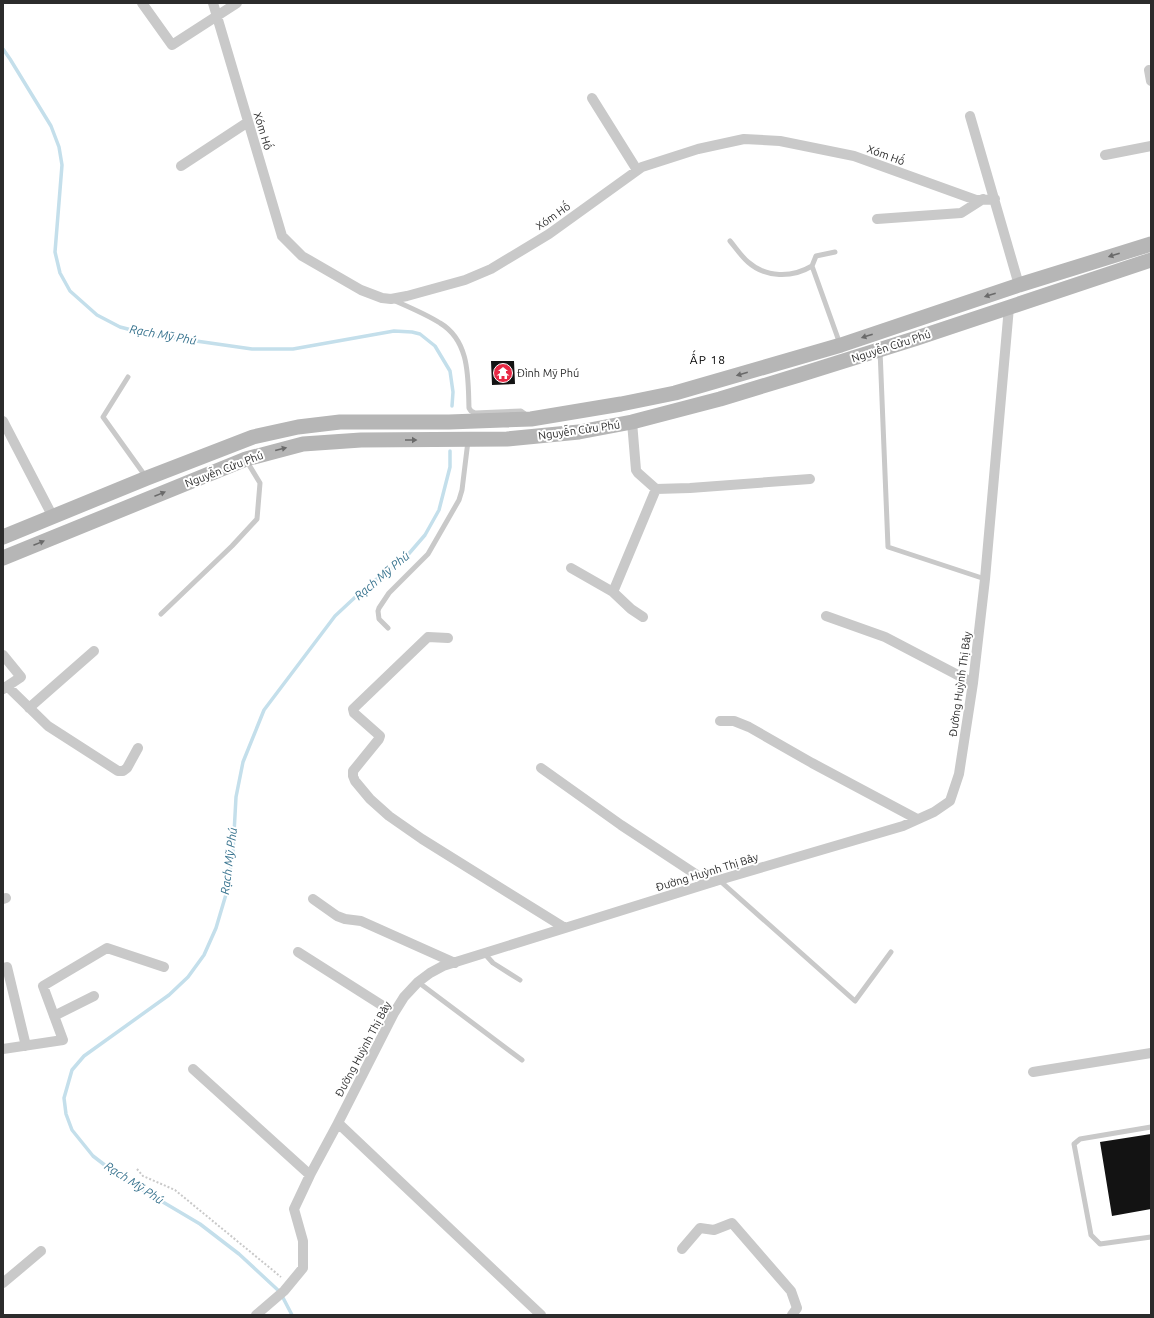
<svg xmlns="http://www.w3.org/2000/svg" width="1154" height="1318" font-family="Ubuntu,sans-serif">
<rect width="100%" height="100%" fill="#fff"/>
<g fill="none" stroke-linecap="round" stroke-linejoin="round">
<path stroke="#c4dfeb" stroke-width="3.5" d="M3 49 10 59 51 126 59 147 62 165 55 252 60 273 70 291 97 315 120 327 147 334 252 349H293L394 331 412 332 420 334 435 346 450 371 453 392 452 406
M292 1315 280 1292 239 1254 200 1224 119 1176 93 1156 72 1130 66 1114 64 1098 72 1070 84 1056 169 995 188 977 204 955 216 928 227 891 233 852 236 797 243 762 264 710 335 616 365 588 406 557 425 535 439 510 450 467V451"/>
</g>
<path fill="#131313" d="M491 361H514L515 384 492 385Z
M1151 1134V1209L1112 1216 1100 1142Z"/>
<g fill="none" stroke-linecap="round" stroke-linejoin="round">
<path stroke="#c9c9c9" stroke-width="2" stroke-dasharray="2 2" stroke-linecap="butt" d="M137 1169 143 1176 175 1190 281 1277"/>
<path stroke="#c9c9c9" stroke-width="5" d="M730 241C736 248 741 256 748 262 766 278 792 278 812 266L840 344
M812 266 816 256 835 252
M393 300C409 307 426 314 440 323 470 341 468 378 469 408L471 411 475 413 521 411 528 416
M880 350 888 547 985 579
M128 377 103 417 146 477
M161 614 232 546 257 519 260 483 246 460
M388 628 379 619 378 611 379 608 389 593 428 554 459 500 462 490 468 441
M719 880 855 1001 891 952
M484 953 493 963 520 980
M418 982 522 1060
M1151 1127 1080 1139 1074 1144 1091 1235 1100 1244 1151 1237"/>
<path stroke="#c9c9c9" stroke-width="10" d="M142 3 172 45 237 3
M213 3 282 236 302 256 361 290 382 298 391 299 407 296 465 280 491 269 549 234 642 167 698 149 744 139 780 141 854 156 976 200 995 199
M1149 70 1151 81
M592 98 637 170
M970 116 1019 285
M1105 155 1151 146
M181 166 248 122
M877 219 961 213 983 199
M3 421 53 517
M656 489 690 488 810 479
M571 568 613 592 656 489 638 473 636 470 632 422
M613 592 631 609 643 617
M826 616 885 637 973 683
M448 638 428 637 353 709 354 713 380 736 379 739 353 771V776L355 781 370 799 389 816 422 839 565 928
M3 655 21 677 3 689
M7 686 48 726 118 771H123L127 768 138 748
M29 708 94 651
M720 721H734L749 727 812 763 917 819
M541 768 621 825 709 883
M3 899 6 898
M313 899 337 916 345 919 361 921 455 963
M298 952 394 1013
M3 968 7 967 26 1046
M54 1016 94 996
M3 1049 63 1040 43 986 107 948 164 967
M193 1069 310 1175 338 1123
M1033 1072 1151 1053
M682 1249 700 1228 714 1230 732 1223 791 1291 797 1308 792 1315
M3 1283 41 1251
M256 1315 284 1291 303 1268V1241L294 1209 310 1175
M541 1315 338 1123 394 1013 404 997 418 982 430 973 443 966 719 880 903 826 934 812 950 801 959 774 973 683 985 579 1009 307"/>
<path stroke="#b6b6b6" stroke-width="15" d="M3 537 147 478 253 437 298 427 340 422H449L531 419 621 404 675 393 841 345 1019 285 1151 244
M3 558 246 459 303 444 361 440 507 439 579 432 632 422 720 399 799 375 917 338 1151 260"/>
</g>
<defs><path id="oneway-solid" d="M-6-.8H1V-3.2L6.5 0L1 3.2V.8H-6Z"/></defs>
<g fill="#6a6a6a">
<use href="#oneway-solid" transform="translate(1114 255) rotate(162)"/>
<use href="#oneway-solid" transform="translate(990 295) rotate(162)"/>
<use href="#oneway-solid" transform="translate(867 336) rotate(162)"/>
<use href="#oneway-solid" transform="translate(742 374) rotate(164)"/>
<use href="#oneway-solid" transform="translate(411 440)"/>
<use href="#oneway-solid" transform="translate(281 449) rotate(-14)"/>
<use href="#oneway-solid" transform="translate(160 494) rotate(-22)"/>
<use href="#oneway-solid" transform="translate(39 543) rotate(-22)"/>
</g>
<defs>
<g id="temple-disc" transform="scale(1)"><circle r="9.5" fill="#e82945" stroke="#fff"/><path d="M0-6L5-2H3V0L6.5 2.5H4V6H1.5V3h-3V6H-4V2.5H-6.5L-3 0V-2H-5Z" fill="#fff"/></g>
</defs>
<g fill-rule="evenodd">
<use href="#temple-disc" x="503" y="373"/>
</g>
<g text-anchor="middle" stroke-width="4" stroke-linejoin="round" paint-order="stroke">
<g font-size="11" fill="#2c2c2c" stroke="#fff">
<text transform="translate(263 131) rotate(73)" y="4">Xóm Hố</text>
<text transform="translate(886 155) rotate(20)" y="4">Xóm Hố</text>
<text transform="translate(553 216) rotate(-35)" y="4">Xóm Hố</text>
<text transform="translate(891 346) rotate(-18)" y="4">Nguyễn Cửu Phú</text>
<text transform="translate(579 430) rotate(-8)" y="4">Nguyễn Cửu Phú</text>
<text transform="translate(224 469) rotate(-21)" y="4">Nguyễn Cửu Phú</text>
<text transform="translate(960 684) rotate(-82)" y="4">Đường Huỳnh Thị Bảy</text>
<text transform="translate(707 872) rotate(-17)" y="4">Đường Huỳnh Thị Bảy</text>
<text transform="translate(363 1049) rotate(-62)" y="4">Đường Huỳnh Thị Bảy</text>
</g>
<g font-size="11" fill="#2c2c2c" stroke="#fff" text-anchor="start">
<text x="517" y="377">Đình Mỹ Phú</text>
</g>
<g font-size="12" font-style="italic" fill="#39748f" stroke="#fff">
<text transform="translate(163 335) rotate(10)" y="4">Rạch Mỹ Phú</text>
<text transform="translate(382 576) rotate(-40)" y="4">Rạch Mỹ Phú</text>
<text transform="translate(229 861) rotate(-83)" y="4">Rạch Mỹ Phú</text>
<text transform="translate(134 1183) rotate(33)" y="4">Rạch Mỹ Phú</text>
</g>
<g font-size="12" letter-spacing="1" fill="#000" stroke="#fff">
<text x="708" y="364">ẤP 18</text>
</g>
</g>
<rect width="1154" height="1318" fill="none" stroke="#2c2c2c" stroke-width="8"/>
</svg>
